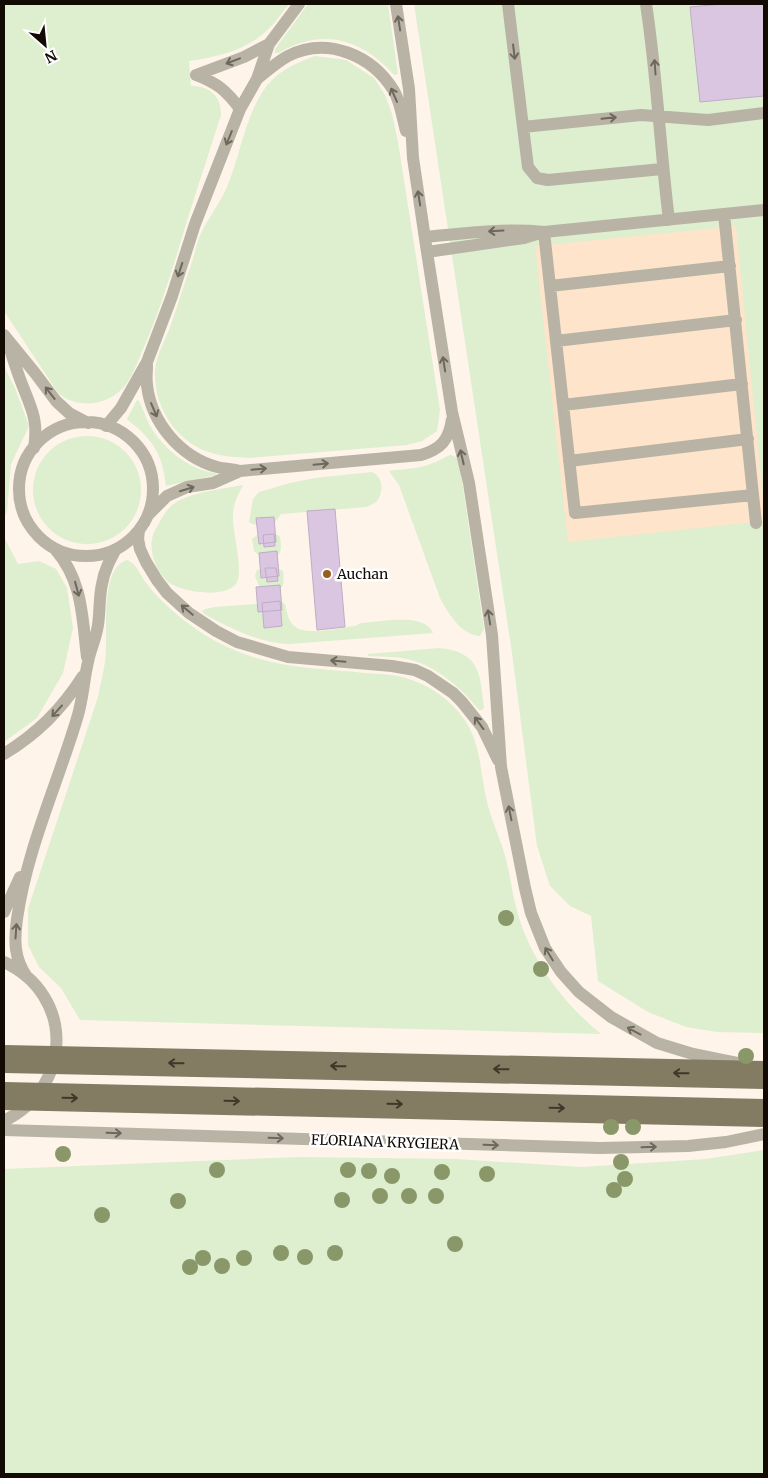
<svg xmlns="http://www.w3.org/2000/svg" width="768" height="1478" font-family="Merriweather,serif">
<rect width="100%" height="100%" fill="#fef4e9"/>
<path fill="#fde4cb" d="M764 4V527L557 547 520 221Z"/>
<path fill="#ddefce" d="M4 4H289C281 14 273 26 263 34 242 51 216 57 189 61L191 86C210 86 221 96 221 115 210 150 198 185 187 221 174 263 162 306 144 347 138 360 133 377 123 388 106 406 77 409 58 393L4 311Z
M308 4H388L398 74 394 75C362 39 322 27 279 53H275V49Z
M414 4H764V507L736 226 535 246 568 542 764 521V1033L717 1032 686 1027 648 1012 598 981 591 916 570 906 550 886 537 846 512 653Z
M315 56 346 60 374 78 385 95 392 114 398 142 440 410 437 431 422 441 407 445 249 458C237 457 224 457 212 453 179 444 155 410 155 376 154 360 163 345 169 330 177 308 184 284 192 262 195 252 197 242 201 233 209 217 220 203 227 187 240 156 244 121 263 91 275 73 294 63 315 56Z
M4 366 15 388 29 426 11 464 7 512 4 517Z
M137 400 139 401C143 409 146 418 150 426 163 448 189 470 215 473L216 475 166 486C163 463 159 449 142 432 138 427 131 424 127 419Z
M33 490a54 54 0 1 1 108 0a54 54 0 1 1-108 0Z
M451 455 456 457 459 461 484 629 480 636C461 635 448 613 440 598L399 485 389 471C404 469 419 469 433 463 440 461 444 457 451 455Z
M372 472C383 477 384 491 377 501 374 504 370 505 366 507L281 514 275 522C268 524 256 527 249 522L253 499 259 492 290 483 315 478Z
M243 485C238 495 232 506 233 518 233 534 243 568 237 582 228 600 179 592 167 581 156 570 148 550 153 535 154 532 156 528 158 525 164 514 168 506 180 500 199 491 222 489 243 485Z
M274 534 278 535 280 537C283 557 279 557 261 557L254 551 252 539 257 535Z
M4 537 18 564 39 561 56 569 67 588 73 628 63 673 37 718 4 742Z
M127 560C136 563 139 573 144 580 149 587 155 594 161 600 187 626 218 646 253 657 289 669 328 669 365 673 378 674 394 674 406 678 429 685 450 699 464 719 482 745 480 776 488 806 493 824 501 841 506 859 510 875 512 892 516 907 529 958 561 1001 601 1034L80 1020 61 988 39 967 28 945V909L98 697C100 686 103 674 105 662 109 639 98 568 127 560Z
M277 568 283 571C286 594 278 590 260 588L255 576 257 570Z
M282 602 285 604C287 612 288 623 297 628 309 635 341 628 355 626L361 623C379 622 425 612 433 633L289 644C258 643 231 628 204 614L202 611 206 609 215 607Z
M439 648C480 652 480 673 484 708L482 710H479C462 689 441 670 415 661 400 656 383 657 368 656V654Z
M764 1150V1474H4V1169L299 1157 456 1159 582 1167 706 1159Z"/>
<path fill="#dbc6e2" stroke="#c0acc7" d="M722 4H764V96L700 102 690 7Z
M335 509 345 627 317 630 307 511Z
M274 517 276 542 259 544 256 518Z
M274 534 275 546 264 547 263 535Z
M277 551 279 576 261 578 259 553Z
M265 568H276L278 581 267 582Z
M280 585 282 610 258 612 256 587Z
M280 601 282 626 264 628 262 603Z"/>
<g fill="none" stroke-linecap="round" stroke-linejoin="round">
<path stroke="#b8b3a5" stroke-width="12" d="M396 4 409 89 413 158 427 252 452 412 469 483 492 635 501 767 525 888 531 913 545 948 561 972 579 992 611 1017 657 1043 693 1054 742 1064
M508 4 523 127 641 115 708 120 764 113
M646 4C657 75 660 148 669 220
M196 75 244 57 269 44
M196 75C217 83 226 90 240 109
M257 79C267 71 277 62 288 56 327 36 372 55 394 91 400 101 403 120 406 131
M523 127 528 167 537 178 548 180 662 169
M724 214 764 210
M425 237C465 233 505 228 544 232L724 214 753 495 575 513 544 232
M427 252 524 238 540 233
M550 286 730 266
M4 335 35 373 56 401 69 413 88 423
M556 341 736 320
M9 345C12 357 16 368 20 379 30 406 39 418 34 448
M147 365C147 372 146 378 147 385 151 422 180 457 217 467 225 469 233 469 240 471L421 455C441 449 449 440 452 419
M563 405 742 384
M19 489a67 67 0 1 1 134 0a67 67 0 1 1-134 0Z
M106 426 121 408 147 362 172 296 195 224 240 109 257 79 269 44 299 4
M569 461 748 439
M753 495 756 523
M149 514 167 496 187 487 213 483 240 471
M139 530 138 539 140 549 146 562 157 580 167 593 189 613 216 631 237 642 288 657 392 666 415 670 428 676 453 693 462 702 482 727 498 760
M55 549C83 581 82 617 87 657
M4 754C38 733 61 710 83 676
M4 912 20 877
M4 962C75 995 73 1087 4 1121
M27 977C14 959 14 940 17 919 27 848 58 783 78 715 83 697 84 679 88 662 90 650 96 639 98 625 100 612 99 597 102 584 104 571 110 560 116 549
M4 1130 600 1148 688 1146 726 1142 764 1134"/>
<path stroke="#847b63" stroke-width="28" d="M4 1059 764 1075
M4 1096 764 1113"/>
</g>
<g fill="#8a9869">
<circle cx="506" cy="918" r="8"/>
<circle cx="541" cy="969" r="8"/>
<circle cx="746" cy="1056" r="8"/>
<circle cx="611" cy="1127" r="8"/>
<circle cx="633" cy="1127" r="8"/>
<circle cx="63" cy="1154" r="8"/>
<circle cx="621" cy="1162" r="8"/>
<circle cx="217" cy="1170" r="8"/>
<circle cx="348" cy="1170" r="8"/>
<circle cx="369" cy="1171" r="8"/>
<circle cx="442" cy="1172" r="8"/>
<circle cx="487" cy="1174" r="8"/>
<circle cx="392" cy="1176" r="8"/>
<circle cx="625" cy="1179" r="8"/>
<circle cx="614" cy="1190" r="8"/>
<circle cx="380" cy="1196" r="8"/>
<circle cx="409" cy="1196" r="8"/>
<circle cx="436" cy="1196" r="8"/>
<circle cx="342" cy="1200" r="8"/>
<circle cx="178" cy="1201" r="8"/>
<circle cx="102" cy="1215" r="8"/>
<circle cx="455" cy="1244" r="8"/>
<circle cx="281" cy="1253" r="8"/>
<circle cx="335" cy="1253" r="8"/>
<circle cx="305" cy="1257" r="8"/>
<circle cx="203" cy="1258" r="8"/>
<circle cx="244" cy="1258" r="8"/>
<circle cx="222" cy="1266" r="8"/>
<circle cx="190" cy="1267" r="8"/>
</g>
<defs><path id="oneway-shaft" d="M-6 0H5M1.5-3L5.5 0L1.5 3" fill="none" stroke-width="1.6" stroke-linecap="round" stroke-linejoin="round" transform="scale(1.25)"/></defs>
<g stroke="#6d675c">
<use href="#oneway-shaft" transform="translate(399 23) rotate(-99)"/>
<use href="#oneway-shaft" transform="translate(514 52) rotate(83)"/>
<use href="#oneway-shaft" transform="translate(233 61) rotate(159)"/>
<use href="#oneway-shaft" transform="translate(655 67) rotate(-94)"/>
<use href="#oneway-shaft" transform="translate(394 95) rotate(-114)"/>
<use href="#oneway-shaft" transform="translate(609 118) rotate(-6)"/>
<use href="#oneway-shaft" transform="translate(229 138) rotate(112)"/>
<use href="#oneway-shaft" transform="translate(419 198) rotate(-99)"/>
<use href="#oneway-shaft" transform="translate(496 231) rotate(177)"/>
<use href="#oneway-shaft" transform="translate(180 270) rotate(108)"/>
<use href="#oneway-shaft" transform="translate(444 364) rotate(-99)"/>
<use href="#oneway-shaft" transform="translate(50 393) rotate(-128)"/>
<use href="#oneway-shaft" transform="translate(154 410) rotate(67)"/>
<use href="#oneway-shaft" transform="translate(462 457) rotate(-103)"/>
<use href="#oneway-shaft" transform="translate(321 464) rotate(-5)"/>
<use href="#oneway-shaft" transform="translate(259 469) rotate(-5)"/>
<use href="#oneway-shaft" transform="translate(187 489) rotate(-17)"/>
<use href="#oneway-shaft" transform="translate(77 589) rotate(75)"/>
<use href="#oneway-shaft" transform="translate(187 610) rotate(-140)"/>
<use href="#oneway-shaft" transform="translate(489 617) rotate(-99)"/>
<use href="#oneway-shaft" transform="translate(338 661) rotate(-175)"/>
<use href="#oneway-shaft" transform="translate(57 711) rotate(132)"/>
<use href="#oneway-shaft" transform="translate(479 723) rotate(-126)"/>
<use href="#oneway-shaft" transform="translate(510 813) rotate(-101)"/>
<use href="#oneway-shaft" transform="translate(16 931) rotate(-86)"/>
<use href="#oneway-shaft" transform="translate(549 954) rotate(-121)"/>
<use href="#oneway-shaft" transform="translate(634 1031) rotate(-152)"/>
<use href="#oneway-shaft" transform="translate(114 1133) rotate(2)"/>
<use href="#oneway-shaft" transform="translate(276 1138) rotate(2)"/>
<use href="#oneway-shaft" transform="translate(491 1145) rotate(2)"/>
<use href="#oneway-shaft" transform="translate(649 1147) rotate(-2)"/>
</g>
<g stroke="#403729">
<use href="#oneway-shaft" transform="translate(176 1063) rotate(-179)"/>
<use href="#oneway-shaft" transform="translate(338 1066) rotate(-179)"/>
<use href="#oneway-shaft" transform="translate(501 1069) rotate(-179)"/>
<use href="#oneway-shaft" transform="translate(681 1073) rotate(-179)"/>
<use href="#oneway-shaft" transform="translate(70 1098) rotate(1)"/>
<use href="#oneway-shaft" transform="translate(232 1101) rotate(1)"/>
<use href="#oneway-shaft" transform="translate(395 1104) rotate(1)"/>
<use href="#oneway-shaft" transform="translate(557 1108) rotate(1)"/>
</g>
<circle fill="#975f1b" stroke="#fff" stroke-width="2" cx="327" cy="574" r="5"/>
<g text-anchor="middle" stroke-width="5" stroke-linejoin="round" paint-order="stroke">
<g font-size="14" fill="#120a03" stroke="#fff" text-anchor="start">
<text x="337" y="579">Auchan</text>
</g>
<g font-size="14" fill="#120a03" stroke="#fff">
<text transform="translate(385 1142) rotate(2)" y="5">FLORIANA KRYGIERA</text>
</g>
</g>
<rect width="768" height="1478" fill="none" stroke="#120a03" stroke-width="10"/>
<g transform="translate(45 45) rotate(153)" stroke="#ffffff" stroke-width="4" paint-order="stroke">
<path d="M0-4L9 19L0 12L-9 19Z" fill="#120a03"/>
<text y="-8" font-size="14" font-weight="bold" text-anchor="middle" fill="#120a03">N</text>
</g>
</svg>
